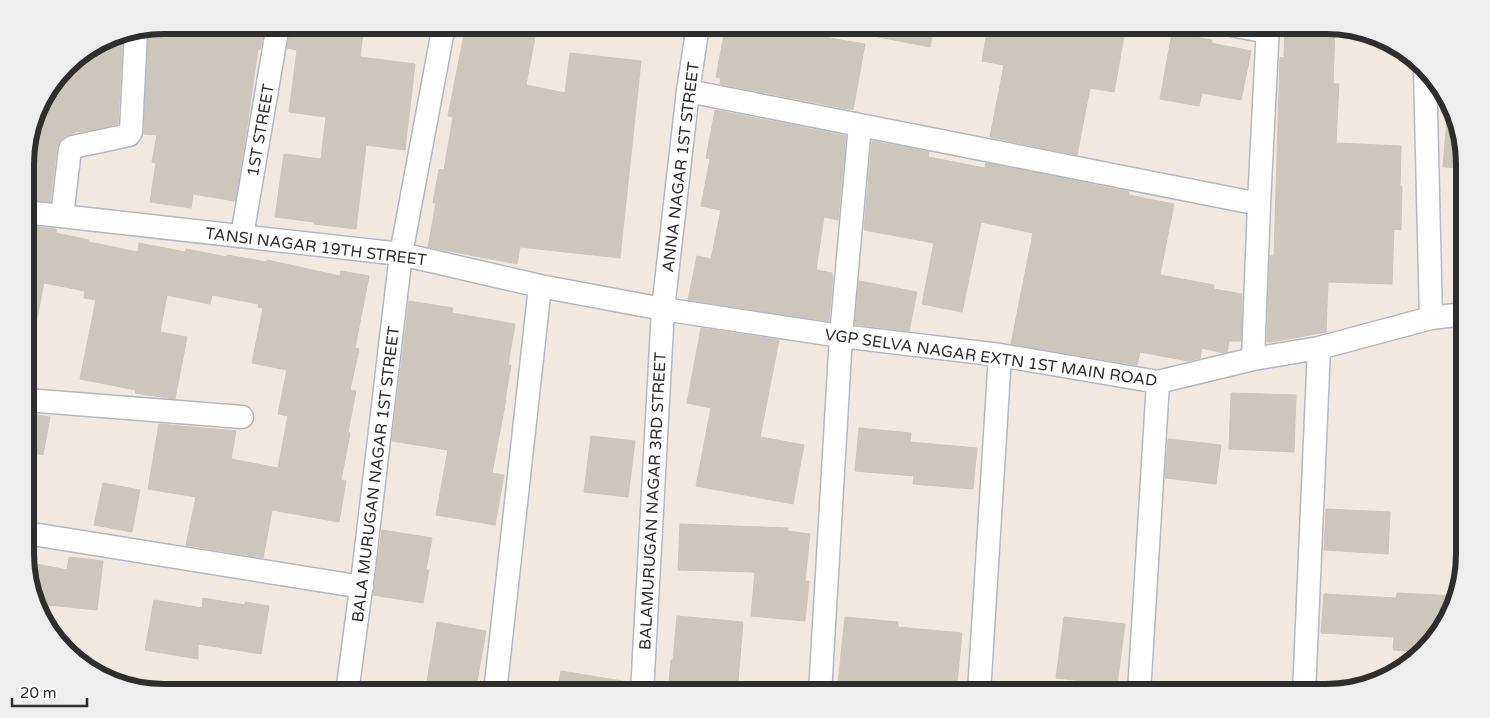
<svg xmlns="http://www.w3.org/2000/svg" width="1490" height="718" font-family="'Varela Round',sans-serif">
<rect width="100%" height="100%" fill="#efe9e1"/>
<path fill="#cbc7bf" stroke="#cbc5ba" d="M164 25H265L260 50 258 49 246 134 235 201 193 194 191 208 150 202 156 163 152 162 157 135 144 134 148 28Z
M291 25H364L360 57 415 64 405 150 366 145 356 229 314 224V222L275 217 284 154 321 159 326 117 289 112 297 50 287 48Z
M466 25H535L533 37H535L526 85 565 93 570 53 641 61 620 258 520 247 517 264 428 247 436 203H433L439 169 444 170 453 117 448 116Z
M726 25H752L865 44 853 110 720 84 721 78 716 77Z
M869 25H934L930 47 868 35Z
M988 25H1126L1114 92 1090 88 1077 155 990 137 1004 65 982 61Z
M1285 25H1326L1335 27 1333 84H1339L1336 143 1401 146 1400 186H1402L1401 230 1394 229 1392 284 1328 282 1326 332 1272 342H1267L1270 256H1274L1280 57 1284 58Z
M123 33 118 124 82 132 75 131V133L65 136 59 142 57 147 50 202 25 199V161H31L30 135 39 103 72 60 111 35Z
M1172 33 1212 40 1211 43 1251 51 1241 100 1202 93 1199 106 1160 99Z
M1448 106 1464 146V168L1443 167Z
M715 110 846 136 838 220 824 217 816 270 832 273V276H833L829 321 688 300 697 256 711 259 721 210 701 206 710 159 706 158Z
M872 141 929 152 928 157 985 168 986 163 1129 192V195L1174 204 1160 275 1214 285V289L1242 294 1241 341H1229L1227 352 1224 353 1202 348 1200 358 1188 361 1140 352 1137 365 1011 344 1033 233 981 222 962 312 922 304 934 243 864 230Z
M25 225 56 229V233L89 240V242L138 252 139 243 185 252 186 249 227 257V255L267 262V260L340 276 341 271 369 276 355 348 359 349 350 390 356 391 348 432 350 433 341 480 346 481 339 522 272 510 263 558 186 545 196 497 148 489 159 424 236 431 231 459 278 468 288 416 278 414 287 370 252 363 263 308 258 307 259 304 212 295 210 304 167 295 160 332 187 337 175 399 135 393 136 390 80 379 96 300 84 298 85 291 44 283 35 328 26 327Z
M859 281 917 292 909 331 855 324Z
M409 301 453 308 452 313 515 324 508 365H511L505 400H506L492 473 504 475 495 525 436 515 448 450 392 441Z
M701 328 779 340 760 437 804 445 793 504 696 486 711 408 687 403Z
M1231 393 1296 395 1294 452 1229 449Z
M26 413 50 417 43 455 26 451Z
M859 428 911 433 910 442 977 448 973 489 913 484 914 476 855 471Z
M591 436 635 441 628 497 584 492Z
M1168 439 1221 445 1216 484 1165 478Z
M103 483 140 490 132 532 94 525Z
M1326 509 1390 512 1388 554 1324 550Z
M680 524 788 528 787 531 810 534 805 581H809L805 621 751 616 755 572 678 570Z
M382 530 432 538 426 570H429L423 603 373 595Z
M69 557 103 561 97 610 39 604 26 573V562L67 570Z
M1397 593 1455 596 1451 615 1419 652 1393 650 1394 637 1321 633 1324 594 1396 598Z
M203 598 245 605V602L269 606 261 654 198 644V659L145 650 154 600 202 608Z
M677 616 743 622 737 693H668L671 660H673Z
M845 617 898 622V627L962 633 956 693H837Z
M1064 617 1125 624 1117 685 1056 678Z
M437 622 486 631 475 693H425Z
M561 671 628 682V693H557Z"/>
<g fill="none" stroke-linecap="round" stroke-linejoin="round">
<g stroke="#b4b7c1" stroke-width="25">
<path id="street" d="M1231 25 1268 32
M1425 70 1431 318
M688 91 1259 204
M25 212 401 254 540 286 663 309 841 336 1000 355 1158 382 1253 359 1319 348 1431 318 1464 314
M62 216 70 149 73 147 129 135 131 132 136 31
M242 236 278 25
M1253 359 1259 204 1268 25
M26 400 242 417
M26 533 362 587
M347 693 364 566 401 254 444 25
M495 693 540 286
M642 693 663 309 688 91 698 25
M820 693 841 336 860 125
M979 693 1000 355
M1139 693 1158 382
M1304 693 1319 348"/>
</g>
<use href="#street" stroke="#fff" stroke-width="22"/>
</g>
<g text-anchor="middle" stroke-width="5" stroke-linejoin="round" paint-order="stroke">
<g font-size="16" fill="#2e2e2e" stroke="#fff">
<text transform="translate(260 130) rotate(-80)" y="6">1ST STREET</text>
<text transform="translate(680 167) rotate(-83)" y="6">ANNA NAGAR 1ST STREET</text>
<text transform="translate(316 246) rotate(7)" y="6">TANSI NAGAR 19TH STREET</text>
<text transform="translate(991 357) rotate(8)" y="6">VGP SELVA NAGAR EXTN 1ST MAIN ROAD</text>
<text transform="translate(375 474) rotate(-83)" y="6">BALA MURUGAN NAGAR 1ST STREET</text>
<text transform="translate(652 501) rotate(-87)" y="6">BALAMURUGAN NAGAR 3RD STREET</text>
</g>
</g>
<path d="M0 0H1490V718H0ZM164 34H1326A130 130 0 0 1 1456 164V554A130 130 0 0 1 1326 684H164A130 130 0 0 1 34 554V164A130 130 0 0 1 164 34Z" fill="#eee" fill-rule="evenodd"/>
<path fill="none" stroke="#2e2e2e" stroke-width="6" d="M164 34H1326A130 130 0 0 1 1456 164V554A130 130 0 0 1 1326 684H164A130 130 0 0 1 34 554V164A130 130 0 0 1 164 34Z"/>
<path d="M12 698v8h75v-8" fill="none" stroke="#2e2e2e" stroke-width="2.5"/>
<text x="20" y="698" font-size="15" fill="#2e2e2e" stroke="#ffffff" stroke-width="4" paint-order="stroke">20 m</text>
</svg>
